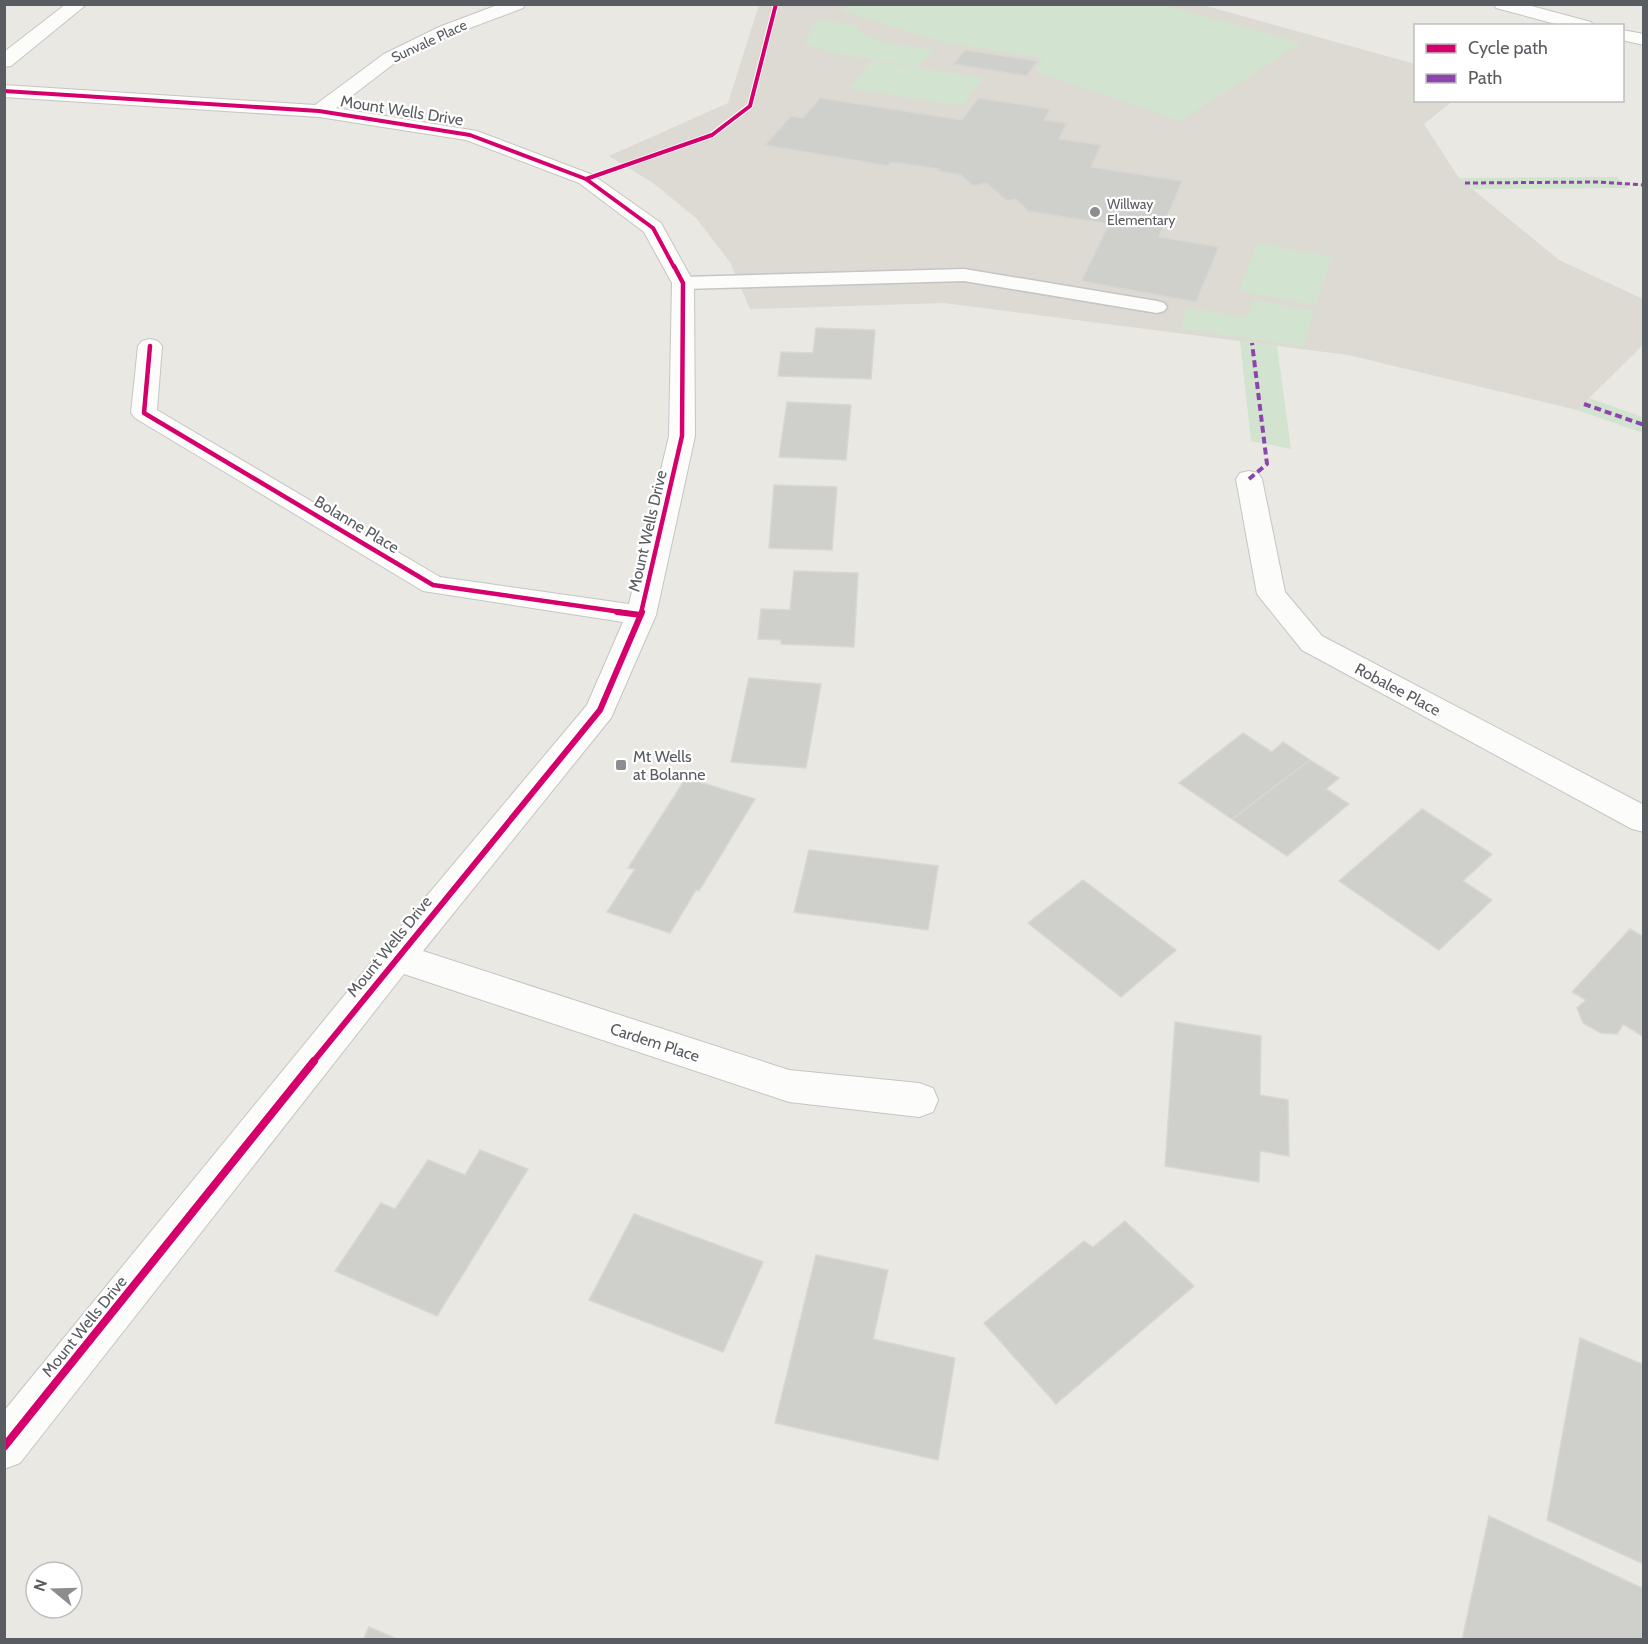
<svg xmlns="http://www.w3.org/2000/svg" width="1648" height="1644" font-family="Cabin,sans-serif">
<rect width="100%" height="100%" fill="#e9e8e3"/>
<path fill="#dcdad3" d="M759 5H1203L1415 64 1416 100 1453 101 1424 124 1459 178 1559 260 1643 299V345L1577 410 1348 355 944 303 750 309 730 262 696 218 653 183 609 156 728 103Z"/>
<path fill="#d2e4d0" d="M852 4 1163 5 1301 43 1180 121 1035 71 1043 58 947 43 840 10Z
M818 20 855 25C864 44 913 47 933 50L917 67 830 52 804 44Z
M871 61 983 78 962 106 848 88Z
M1617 177 1628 188 1473 189 1459 178Z
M1257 243 1332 257 1316 305 1239 291Z
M1254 300 1314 311 1303 347 1181 328 1187 308 1247 317Z
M1240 341 1277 346 1291 449 1251 441Z
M1589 398 1643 417V433L1577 410Z"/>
<path fill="#cfcfcc" stroke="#d8d7d2" stroke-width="1.5" d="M965 50 1037 61 1027 76 953 64Z
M820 98 962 120 978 98 1050 109 1044 120 1067 123 1059 139 1101 145 1091 167 1182 181 1159 237 1219 247 1196 302 1081 281 1109 224 1028 211 1016 199 1007 201 986 183 973 186 961 175 938 171 940 169 891 162 888 166 765 145 791 116 803 118Z
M816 328 875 330 871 379 778 376 781 352 813 353Z
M787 402 851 405 846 460 779 457Z
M774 485 837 487 832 550 769 548Z
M794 571 858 573 854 647 781 644V640L758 639 761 609 790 610Z
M749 678 821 684 806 768 731 762Z
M1243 733 1272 752 1283 742 1310 760 1232 819 1179 783Z
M1310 760 1339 778 1326 789 1349 804 1287 856 1232 819Z
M686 778 755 799 699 891 696 890 670 933 607 912 635 869 628 868Z
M1422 809 1492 854 1463 881 1492 900 1439 950 1339 881Z
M809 850 938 866 928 930 794 912Z
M1083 880 1176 950 1121 997 1028 923Z
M1630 929 1644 937V1037L1623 1024 1617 1034 1601 1033 1583 1023 1577 1008 1586 1000 1572 992Z
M1175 1022 1261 1036 1260 1095 1288 1100 1289 1156 1260 1151 1259 1182 1165 1166Z
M480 1150 528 1169 437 1316 335 1271 381 1203 395 1209 428 1160 465 1175Z
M634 1214 763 1262 723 1352 589 1300Z
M1125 1221 1194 1286 1056 1404 984 1323 1084 1241 1093 1247Z
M816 1255 888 1270 873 1339 955 1358 938 1460 775 1423Z
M1580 1338 1644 1365V1564L1547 1520Z
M1489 1516 1644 1589V1640H1462Z
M369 1627 399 1640H363Z"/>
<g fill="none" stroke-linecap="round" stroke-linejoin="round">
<g stroke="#c5c5c5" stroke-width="3">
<path id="lane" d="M964 269 1157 301 1164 303 1167 307 1164 311 1157 313 964 281 683 289 676 287 673 283 676 279 683 277Z"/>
</g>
<g stroke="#c5c5c5" stroke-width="2">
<path id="street" d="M66 4H87L11 66 4 67V52Z
M500 4H525L523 8 451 35 396 62 336 108 477 131 593 175 661 223 694 283 695 436 656 615 611 718 423 951 789 1070 919 1083 933 1088 938 1100 933 1112 919 1117 789 1102 404 974 20 1463 4 1469V1411L384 947 587 705 623 622 423 591 135 418 131 413 138 346 142 341 150 339 158 341 162 346 157 410 440 577 629 604 669 436 672 283 644 232 579 183 466 140 319 117 4 97V85L315 105 384 54 439 27Z
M1494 4H1524L1591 22 1594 26H1563L1496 8Z
M1622 30 1644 34V45L1622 40Z
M1249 471 1258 473 1262 479 1285 592 1322 636 1644 805V832L1632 829 1302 650 1257 594 1236 479 1240 473Z"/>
</g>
<use href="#lane" fill="#fcfcfb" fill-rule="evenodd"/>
<use href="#street" fill="#fcfcfb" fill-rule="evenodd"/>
<path stroke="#8e44ad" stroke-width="3" stroke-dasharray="5 3" stroke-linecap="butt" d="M1465 183 1599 182 1644 185"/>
<path stroke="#8e44ad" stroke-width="4" stroke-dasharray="7 4" stroke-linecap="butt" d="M1584 404 1644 425
M1249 479 1267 464 1252 343"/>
<g stroke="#fff" stroke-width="6">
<path id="cycleway-far3" d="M4 91 319 111 470 135 586 179 653 228 674 267
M586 179 712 135 750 106 776 4"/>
</g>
<g stroke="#fff" stroke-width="8">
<path id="cycleway-far2" d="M150 346 144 413 433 585 628 613
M641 613 682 436 683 283 674 266"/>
</g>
<g stroke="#fff" stroke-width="10">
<path id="cycleway-far1" d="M617 612 641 615
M313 1062 600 710 642 612"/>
</g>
<g stroke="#fff" stroke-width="11">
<path id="cycleway" d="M4 1447 314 1061"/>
</g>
<use href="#cycleway-far3" stroke="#d6006c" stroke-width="4"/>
<use href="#cycleway-far2" stroke="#d6006c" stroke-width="4.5"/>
<use href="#cycleway-far1" stroke="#d6006c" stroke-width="6"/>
<use href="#cycleway" stroke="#d6006c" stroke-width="8"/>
</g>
<g fill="#8b8d8e" stroke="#fff" stroke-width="2">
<circle cx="1095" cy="212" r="6"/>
<rect x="615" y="759" width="12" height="12" rx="3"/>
</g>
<g text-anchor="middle" stroke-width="4.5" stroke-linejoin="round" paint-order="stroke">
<g font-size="14" fill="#595c60" stroke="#fff">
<text transform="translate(429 41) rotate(-25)" y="5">Sunvale Place</text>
</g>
<g font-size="14" fill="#595c60" stroke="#fff" text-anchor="start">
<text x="1107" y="209">Willway<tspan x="1107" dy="16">Elementary</tspan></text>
</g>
<g font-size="16" fill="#595c60" stroke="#fff">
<text transform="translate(402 110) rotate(9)" y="6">Mount Wells Drive</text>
<text transform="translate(357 524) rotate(31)" y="6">Bolanne Place</text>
<text transform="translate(647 531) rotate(-77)" y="6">Mount Wells Drive</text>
<text transform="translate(1398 689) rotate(28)" y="6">Robalee Place</text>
<text transform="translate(389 946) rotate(-51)" y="6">Mount Wells Drive</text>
<text transform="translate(655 1042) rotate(18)" y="6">Cardem Place</text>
<text transform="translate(84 1326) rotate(-51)" y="6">Mount Wells Drive</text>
</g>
<g font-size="16" fill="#595c60" stroke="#fff" text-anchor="start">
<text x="633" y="762">Mt Wells<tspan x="633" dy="18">at Bolanne</tspan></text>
</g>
</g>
<rect width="1648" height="1644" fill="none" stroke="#595c60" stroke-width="12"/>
<rect x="1414" y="24" width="210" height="78" fill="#ffffff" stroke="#bdbebf" stroke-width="1.5"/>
<rect x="1426" y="44" width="30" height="9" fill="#d6006c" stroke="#bdbebf" stroke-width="1.5"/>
<text x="1468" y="54" font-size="18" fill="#595c60">Cycle path</text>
<rect x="1426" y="74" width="30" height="9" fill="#8e44ad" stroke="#bdbebf" stroke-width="1.5"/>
<text x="1468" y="84" font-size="18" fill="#595c60">Path</text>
<g transform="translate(54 1590) rotate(289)"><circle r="28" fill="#ffffff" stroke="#bdbebf" stroke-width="1.5"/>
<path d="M0-4.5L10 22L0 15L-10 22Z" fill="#8b8d8e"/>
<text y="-9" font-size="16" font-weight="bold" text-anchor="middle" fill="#595c60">N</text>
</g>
</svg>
